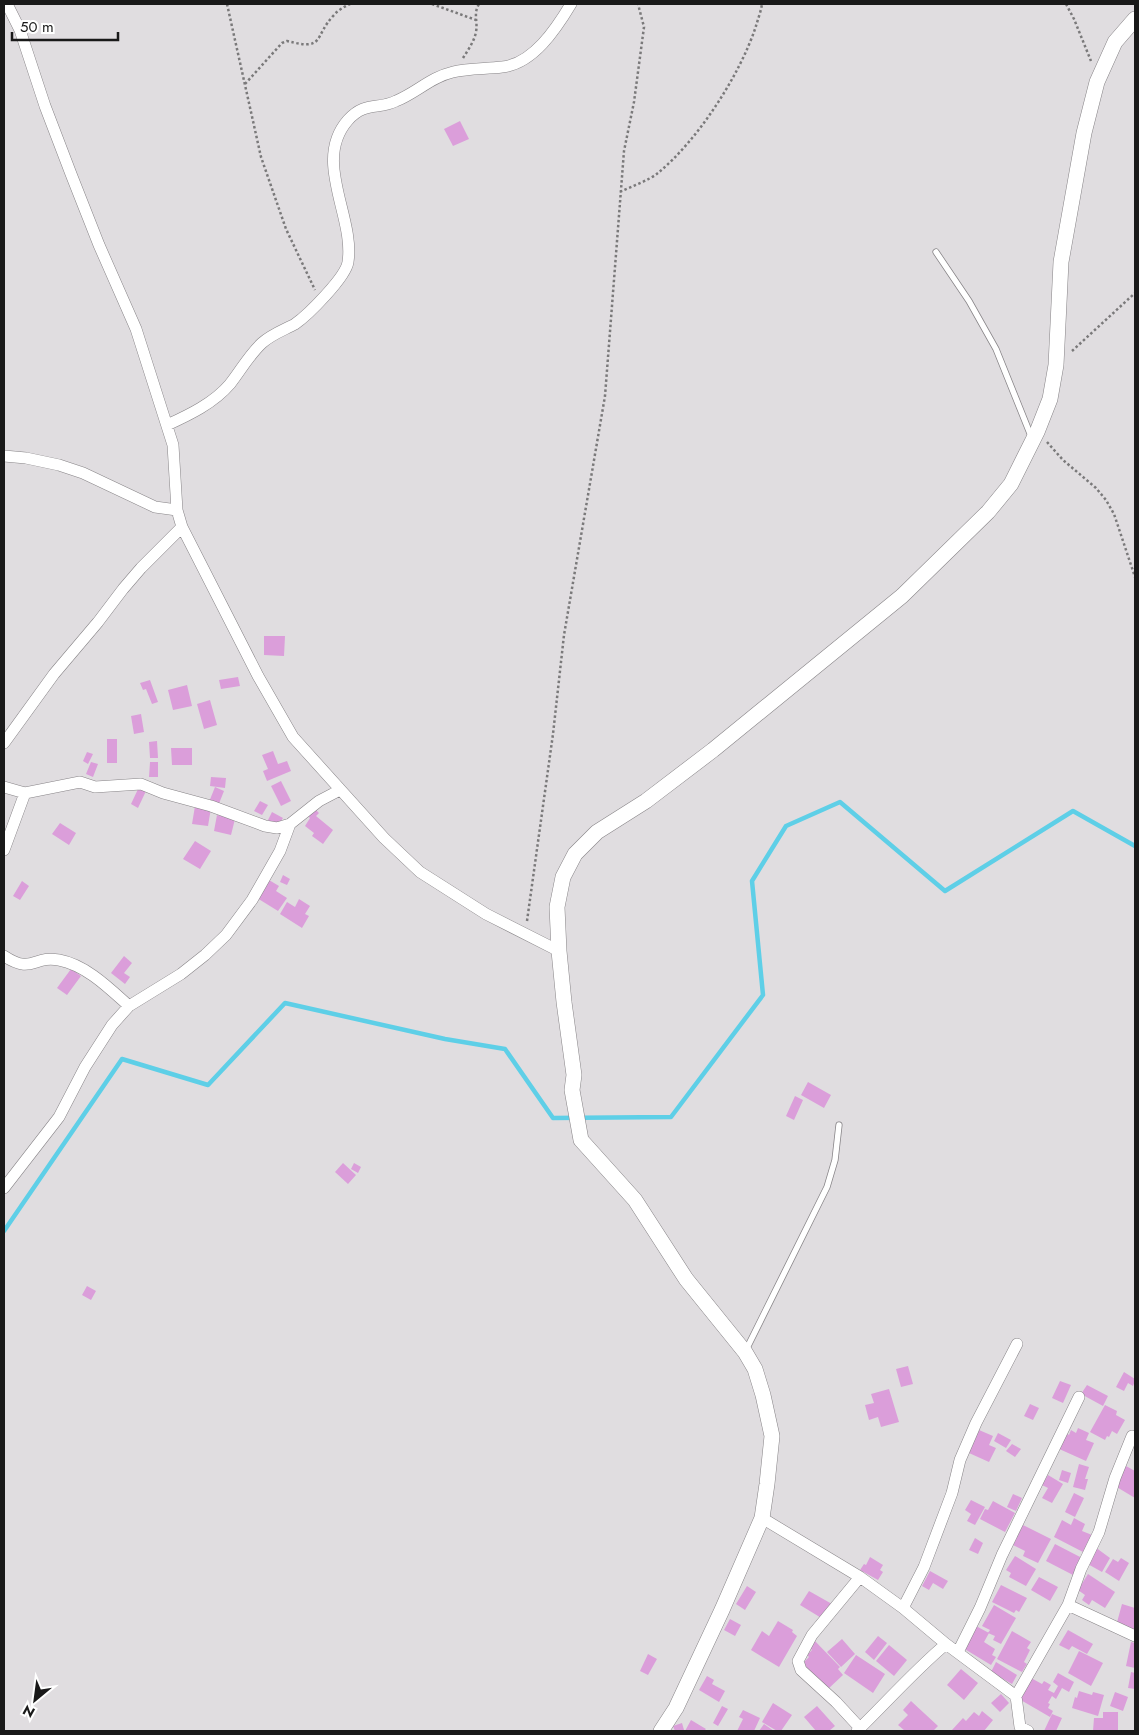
<svg xmlns="http://www.w3.org/2000/svg" width="1139" height="1735" font-family="Jost,sans-serif">
<rect width="100%" height="100%" fill="#e0dde0"/>
<g fill="none" stroke-linecap="round" stroke-linejoin="round">
<path stroke="#5ecfe7" stroke-width="4.5" d="M4 1231 122 1059 208 1085 285 1003 445 1039 505 1049 553 1118 671 1117 763 995 752 881 786 826 840 802 945 891 1073 811 1135 846"/>
</g>
<path fill="#db9eda" d="M460 121 469 139 453 146 444 129Z
M264 636H285L284 656 264 655Z
M238 677 240 686 221 689 219 680Z
M150 680 158 702 152 704 146 689 143 690 140 683Z
M187 685 192 706 173 710 168 690Z
M210 700 217 725 204 729 197 704Z
M141 714 144 732 134 734 131 716Z
M107 739H117V763H107Z
M157 741 158 758H150L149 742Z
M171 748H192V765H172Z
M273 751 278 764 287 761 291 771 267 781 263 771 268 769 262 755Z
M87 752 93 754 88 764 83 761Z
M91 762 98 764 93 777 86 774Z
M150 762H158V777H149Z
M211 777 226 778 225 788 210 786Z
M281 781 291 801 281 806 271 786Z
M139 787 146 791 138 808 131 804Z
M215 787 224 791 218 806 209 802Z
M260 801 268 805 262 815 254 811Z
M195 806 211 808 208 826 192 824Z
M314 808 319 813 316 816 333 830 323 844 312 836 314 833 305 826 310 818 307 815Z
M272 812 283 818 278 826 268 820Z
M217 815 235 819 231 835 214 831Z
M60 823 76 833 69 845 52 834Z
M195 841 211 851 200 869 183 859Z
M283 875 290 879 287 885 280 882Z
M269 880 279 886 276 891 287 898 278 911 257 898Z
M22 881 29 886 20 900 13 896Z
M299 899 310 906 305 914 309 916 302 928 280 914 287 902 295 907Z
M124 956 132 963 124 973 130 977 125 984 111 973Z
M71 969 81 976 67 995 57 988Z
M808 1082 831 1095 824 1108 801 1095Z
M795 1096 803 1100 794 1120 786 1116Z
M343 1163 356 1175 348 1184 335 1172Z
M354 1163 361 1167 358 1173 351 1169Z
M87 1286 96 1291 91 1300 82 1295Z
M908 1366 913 1384 901 1387 896 1369Z
M1124 1372 1135 1379V1381L1133 1386 1128 1383 1124 1391 1116 1387Z
M1060 1381 1071 1385 1063 1403 1052 1398Z
M1087 1385 1108 1396 1103 1406 1081 1394Z
M889 1389 899 1422 881 1427 878 1417 869 1420 865 1405 874 1403 871 1394Z
M1030 1404 1039 1408 1033 1420 1024 1416Z
M1105 1405 1117 1411 1116 1415 1125 1420 1117 1434 1112 1431 1109 1437 1107 1436 1105 1440 1090 1432Z
M1078 1428 1089 1433 1086 1440 1094 1443 1086 1461 1057 1448 1064 1432 1069 1435 1071 1430 1076 1433Z
M979 1430 993 1436 989 1445 996 1448 989 1462 969 1453Z
M998 1433 1011 1440 1006 1448 994 1441Z
M1012 1444 1021 1449 1015 1457 1006 1451Z
M1079 1464 1089 1467 1085 1479H1088L1085 1490 1073 1487Z
M1126 1466 1135 1471V1498L1115 1486Z
M1062 1470 1071 1473 1068 1483 1059 1480Z
M1048 1475 1063 1484 1052 1503 1042 1498 1048 1488 1042 1485Z
M1074 1493 1084 1498 1075 1517 1065 1512Z
M1013 1494 1022 1498 1016 1511 1007 1507Z
M971 1500 985 1507 975 1525 967 1521 971 1514 965 1510Z
M993 1501 1015 1513 1005 1532 980 1519 985 1509 988 1510Z
M1074 1518 1085 1524 1082 1531 1092 1535 1083 1552 1054 1537 1062 1520 1071 1525Z
M1023 1525 1051 1539 1038 1563 1023 1556 1025 1551 1013 1545Z
M975 1538 983 1543 978 1554 969 1550Z
M1055 1544 1082 1558 1073 1575 1046 1561Z
M1095 1547 1110 1558 1102 1572 1086 1563Z
M1015 1556 1036 1569 1026 1586 1009 1577 1011 1573 1006 1570Z
M870 1557 883 1565 880 1570 883 1572 878 1580 860 1570 864 1564 866 1565Z
M1121 1558 1129 1563 1119 1581 1105 1572 1113 1559 1118 1562Z
M930 1571 948 1581 943 1589 933 1583 929 1590 922 1586Z
M1088 1574 1115 1592 1105 1608 1092 1600 1089 1605 1082 1600 1085 1595 1078 1590Z
M1039 1577 1058 1587 1050 1601 1031 1590Z
M1001 1585 1027 1598 1019 1612 1016 1610 1014 1613 992 1602Z
M747 1586 756 1592 745 1610 736 1604Z
M809 1591 832 1604 823 1619 800 1605Z
M1122 1604 1135 1608V1631L1116 1626Z
M994 1605 1016 1618 1001 1644 993 1640 995 1636 988 1633 990 1630 982 1626Z
M730 1619 741 1625 735 1636 724 1630Z
M778 1621 793 1630 792 1632 797 1636 779 1667 751 1650 762 1631 769 1636Z
M976 1626 989 1633 984 1642 995 1649 992 1655 996 1657 991 1665 963 1648Z
M1068 1630 1093 1644 1087 1654 1072 1646 1069 1650 1059 1645Z
M1012 1631 1031 1642 1027 1648 1030 1650 1024 1662 1027 1664 1022 1672 997 1659Z
M878 1636 887 1643 874 1660 865 1652Z
M842 1639 855 1654 841 1667 827 1652Z
M814 1640 840 1667 838 1669 843 1675 827 1690 802 1664 809 1657 807 1655 812 1650 808 1646Z
M1131 1642 1135 1643V1668L1126 1666Z
M889 1645 907 1660 894 1676 876 1661Z
M1079 1651 1103 1663 1091 1686 1068 1673Z
M648 1654 657 1659 648 1675 640 1671Z
M856 1655 885 1674 873 1693 844 1673Z
M996 1662 1017 1675 1012 1684 991 1672Z
M961 1669 978 1683 964 1700 947 1685Z
M1131 1672 1135 1673V1689L1128 1688Z
M1058 1673 1074 1682 1069 1692 1062 1688 1056 1699 1052 1696 1048 1703 1050 1704 1048 1708 1053 1711 1050 1717 1019 1699 1031 1678 1042 1684 1044 1681 1051 1685 1048 1690 1054 1693 1058 1686 1053 1682Z
M707 1676 714 1680 712 1684 725 1691 719 1702 699 1690Z
M1079 1691 1092 1695 1093 1692 1104 1695 1098 1716 1072 1708 1075 1697 1077 1698Z
M1115 1692 1128 1697 1123 1711 1110 1706Z
M1001 1694 1009 1703 1000 1712 991 1703Z
M911 1701 938 1726 933 1731H905L898 1725 908 1715 903 1710Z
M773 1703 792 1715 781 1731H777L762 1722Z
M722 1706 728 1709 718 1726 713 1723Z
M817 1706 835 1726 829 1731H816L804 1717Z
M743 1710 760 1718 754 1731H737L743 1719 739 1717Z
M982 1711 993 1720 984 1731H954L952 1730 963 1718 966 1721 974 1712 979 1716Z
M1103 1712H1118V1731H1093L1094 1718H1103Z
M1052 1714 1062 1718 1056 1731H1044Z
M691 1720 706 1729 704 1731H685Z
M682 1723 684 1730 675 1731 673 1726Z
M764 1724 774 1731H759Z"/>
<g fill="none" stroke-linecap="round" stroke-linejoin="round">
<g stroke="#878487" stroke-width="7">
<path id="service" d="M936 252 969 301 996 349 1031 436
M746 1350 827 1187 835 1160 839 1125"/>
</g>
<g stroke="#878487" stroke-width="12">
<path id="minor" d="M7 4 20 30 45 106 71 174 99 245 136 329 173 445 177 510 182 527 258 676 293 737 384 838 420 872 486 914 559 951
M167 425C189 415 214 403 230 384 241 370 249 355 262 343 272 334 284 330 295 324 308 315 346 277 348 262 355 216 312 161 348 120 365 101 378 110 396 101 416 93 431 77 453 72 468 68 486 69 502 67 533 64 556 29 571 4
M4 456 26 458 59 465 83 473 155 507 177 510
M4 743 54 674 98 622 123 589 141 568 182 527
M4 787 25 793 80 782 95 787 141 784 163 793 211 806 265 826 277 828 290 824 319 801 340 790
M4 850 25 793
M4 956C33 975 33 955 59 960 86 965 109 988 129 1006
M4 1188 59 1117 85 1067 112 1025 129 1006 181 974 205 955 226 935 252 900 280 851 290 824
M762 1518 860 1577 903 1608 946 1644 1016 1696 1020 1727 1028 1731
M860 1577 812 1635 798 1661 801 1670 836 1702 860 1728
M1068 1605 1135 1636
M903 1608 924 1567 952 1493 960 1460 976 1423 1017 1344
M958 1652 980 1608 1002 1555 1079 1397
M1016 1696 1068 1605 1081 1569 1099 1532 1115 1478 1132 1436
M857 1731C887 1702 914 1671 946 1644"/>
</g>
<g stroke="#878487" stroke-width="16">
<path id="tertiary" d="M661 1731 676 1708 722 1610 762 1518 767 1484 772 1436 763 1395 755 1369 745 1352 686 1279 635 1200 581 1140 572 1090 574 1075 564 1002 559 951 557 907 563 877 575 854 597 832 646 801 713 750 902 596 988 512 1011 484 1037 432 1050 399 1056 365 1061 262 1084 133 1097 82 1115 42 1135 19"/>
</g>
<path stroke="#7a797a" stroke-width="2.5" stroke-dasharray="2.5 2.5" stroke-linecap="butt" d="M227 4 261 157 286 229 315 290
M432 4 476 20
M1066 4 1074 19 1091 61
M463 58C468 50 474 42 476 32 478 21 473 14 479 4
M245 84 282 43 287 41C326 51 313 37 334 15 338 10 344 7 350 4
M620 192C632 186 648 181 658 173 698 140 740 75 756 26 758 19 761 11 762 4
M1072 351 1135 293
M1047 442 1063 460 1096 488 1106 500 1114 514 1135 577
M527 921 553 734 564 635 605 396 624 151 634 102 644 27 638 4"/>
<use href="#service" stroke="#fff" stroke-width="5.5"/>
<use href="#minor" stroke="#fff" stroke-width="11"/>
<use href="#tertiary" stroke="#fff" stroke-width="15"/>
</g>
<rect width="1139" height="1735" fill="none" stroke="#191919" stroke-width="10"/>
<g transform="translate(35 1700) rotate(209)" stroke="#ffffff" stroke-width="4" paint-order="stroke">
<path d="M0-4L9 19L0 12L-9 19Z" fill="#191919"/>
<text y="-8" font-size="14" font-weight="bold" text-anchor="middle" fill="#191919">N</text>
</g>
<path d="M12 32v8h106v-8" fill="none" stroke="#191919" stroke-width="2.5"/>
<text x="20" y="32" font-size="15" fill="#191919" stroke="#ffffff" stroke-width="4" paint-order="stroke">50 m</text>
</svg>
